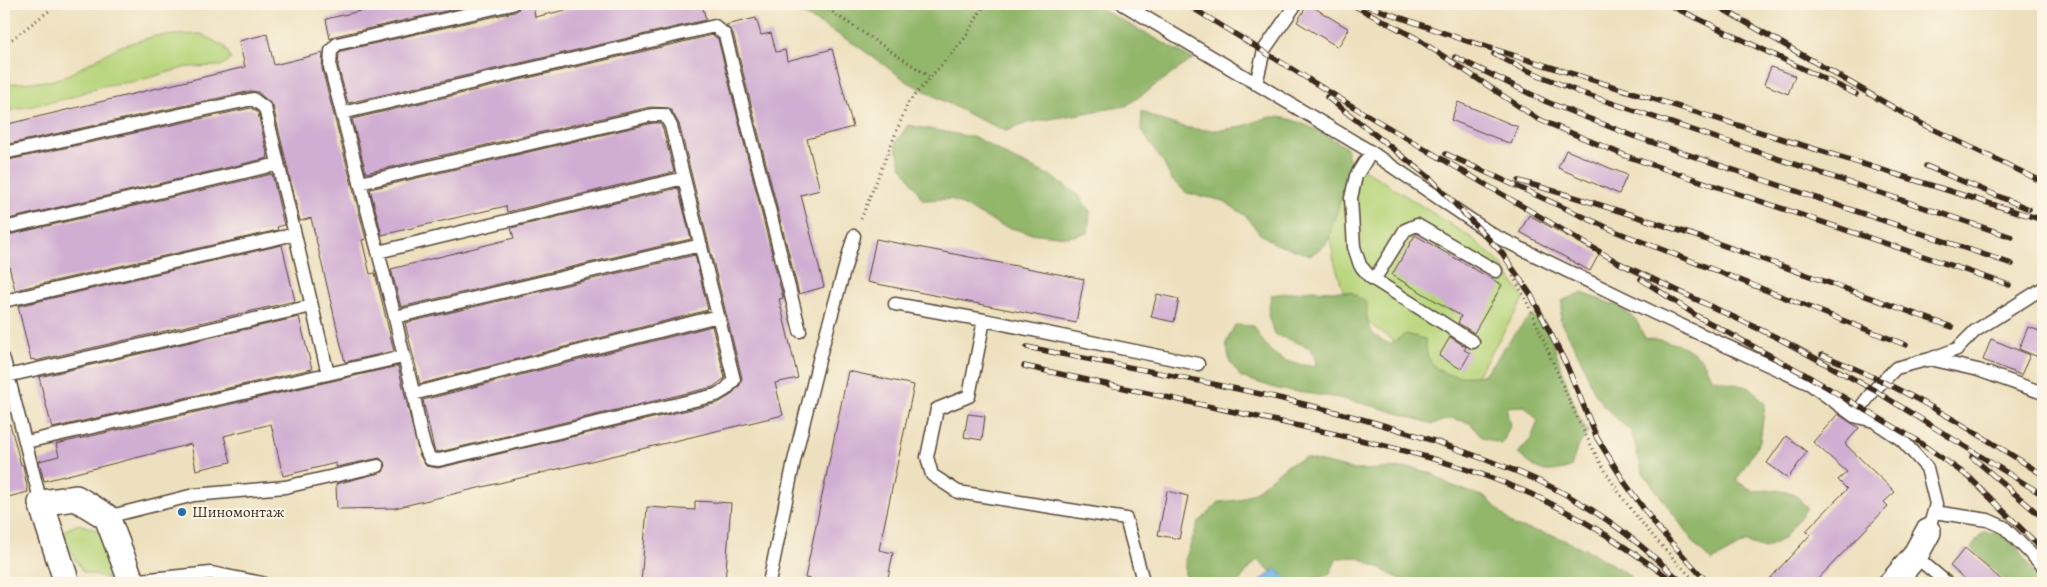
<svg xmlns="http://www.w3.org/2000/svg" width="2047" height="587" font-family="Alegreya,serif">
<rect width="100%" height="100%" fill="#fcf5e5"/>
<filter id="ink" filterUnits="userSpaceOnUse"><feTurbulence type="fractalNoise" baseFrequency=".02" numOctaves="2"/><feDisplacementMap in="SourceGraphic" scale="10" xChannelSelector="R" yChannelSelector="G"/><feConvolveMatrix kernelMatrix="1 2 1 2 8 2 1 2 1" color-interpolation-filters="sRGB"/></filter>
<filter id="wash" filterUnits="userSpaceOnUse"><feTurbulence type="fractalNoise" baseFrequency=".0096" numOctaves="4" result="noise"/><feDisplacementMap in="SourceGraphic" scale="20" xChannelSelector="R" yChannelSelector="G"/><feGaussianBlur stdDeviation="1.12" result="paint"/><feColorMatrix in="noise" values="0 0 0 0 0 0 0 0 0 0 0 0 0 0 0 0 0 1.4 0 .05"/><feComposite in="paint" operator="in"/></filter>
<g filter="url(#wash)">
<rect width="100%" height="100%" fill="#ede0be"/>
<path fill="#b8d57b" stroke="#7a804c" d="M201 34 225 47 231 59 221 66 187 67 137 81 101 86 69 98 4 112V84L50 81 66 76 118 47 155 36Z
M1345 157 1473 239 1501 264 1524 299 1466 393 1359 316 1343 290 1334 260 1328 228Z
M79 524 97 530 115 559 110 579 83 572 63 538 65 530Z"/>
<path fill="#92b66b" stroke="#667044" d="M786 4H964L976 11 986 4H1092L1193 59 1126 106 1027 123 1006 131 974 117 908 82 856 45Z
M1142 111C1172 127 1205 135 1239 127 1250 125 1261 118 1272 117 1296 116 1326 135 1346 147L1351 166 1327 243 1311 255 1275 244 1259 233 1247 217 1224 201 1187 193 1172 180 1163 162 1141 130Z
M908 125 977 138 1011 158 1051 176 1079 196 1090 211 1088 233 1068 237 1029 233 1000 225 951 199 923 200 901 165 895 143Z
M1312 290 1351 292 1367 303C1366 325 1368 335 1390 344L1406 334 1425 339C1426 345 1426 354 1429 359 1440 379 1464 377 1483 375 1501 355 1512 333 1532 315L1548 329 1578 416 1588 432 1577 448 1571 467C1544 475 1538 472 1518 453L1531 439 1538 421 1525 406 1506 407 1510 426 1502 444 1483 438 1470 423 1451 418 1433 424 1384 409 1339 398 1278 389 1241 377 1230 362 1226 343 1235 325 1254 326C1269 356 1283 365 1317 366L1311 348 1274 334 1268 315 1271 295Z
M1582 293 1620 307 1636 320 1645 338C1664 340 1688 344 1702 360 1706 365 1708 372 1711 378L1751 388 1765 404 1760 441 1736 481 1754 491 1774 490 1794 493 1807 508 1783 539 1765 548 1746 542 1712 561 1698 548 1642 471 1632 433 1603 405 1594 391 1579 355 1560 320 1563 300Z
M1305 458 1355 470 1413 468 1433 474 1450 485 1487 498 1514 526 1555 536 1591 552 1628 574 1633 583H1408L1357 557 1337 558 1329 575C1294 584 1285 585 1257 560L1242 577 1239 583H1185V560L1198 523 1219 502 1239 500 1256 491 1287 465Z
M1983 532 2002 533 2017 547 2039 583H2009L2003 579 1971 548Z"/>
<path fill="#76b4e9" stroke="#586f84" d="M1276 568 1290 583H1258Z"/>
<g id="blocks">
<path fill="#d0add2" d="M390 4H477L335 36 330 39 326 19Z
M520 4H533L535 17 592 4H702L706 20 348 103 338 66 339 54 341 51 514 12 518 10Z
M1308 4 1349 29 1338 47 1297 22Z
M756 18 761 35 771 33 776 52 785 50 787 61 832 49 853 127 807 139 820 190 801 195 824 287 799 294 733 33 726 25Z
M267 34 274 65 323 53 322 69 366 239 362 240 370 274 375 273 394 351 345 362 311 218 300 221 273 106 258 92 251 91 4 145V125L245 67 239 41Z
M713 35 718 39 783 298 779 299 798 378 775 383 783 415 395 508 337 509 336 484 383 472 386 465 380 458 336 467V463L283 476 271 424 224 436 231 462 196 470 191 444 44 481 39 461 59 456 56 444 398 366 419 454 426 466 438 468 718 403 730 396 740 385 742 378 679 124 670 108 650 107 366 173 352 119Z
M1771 67 1795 76 1788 94 1764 84Z
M1458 102 1518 127 1511 144 1451 120Z
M251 108 258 113 268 158 4 220V161Z
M653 123H660L663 129 674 172 507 212 506 206 382 235 370 189Z
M1566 150 1627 175 1619 194 1558 168Z
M272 174 284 225 277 227 278 230 15 290 4 246V236Z
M678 188 691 239 401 307 391 269 514 238 511 228Z
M1529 215 1599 254 1590 271 1520 232Z
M1415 235 1502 285 1474 333 1458 323 1461 316 1392 275Z
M876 239 1084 279 1076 323 867 282Z
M282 245 295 301 35 361 34 359 31 360 18 306Z
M695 255 708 310 420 384 405 323Z
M1157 294 1179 299 1174 322 1151 317Z
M299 317 312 369 52 428 39 377Z
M712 326 725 378 713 387 439 452 435 451 434 449 423 400Z
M2028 327 2043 332V359L2019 349Z
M1450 337 1466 347 1464 350 1470 353 1461 369 1439 356Z
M1991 339 2030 355 2021 375 1983 360Z
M848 371 914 385 879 550 893 553 887 583H829L805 578Z
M968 414 985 416 982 440 964 437Z
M1838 414 1859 428 1845 444 1895 492 1884 502 1888 506 1814 583H1766L1810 535 1806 531 1847 489 1838 480 1847 472 1813 442Z
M10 424 21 465H23L28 492 4 498V425Z
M1786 436 1807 452 1788 478 1767 463Z
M1167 491 1188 496 1179 539 1158 535Z
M695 501 731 503 725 583H641L647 507 695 510Z
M1965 548 2005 583H1969L1950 566Z"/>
</g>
</g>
<g filter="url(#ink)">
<use href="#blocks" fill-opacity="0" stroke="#564536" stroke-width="1"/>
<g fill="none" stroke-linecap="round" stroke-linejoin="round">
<g stroke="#564536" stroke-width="15">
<path id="lane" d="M1123 4 1371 152 1493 235 1656 314 1810 384 1854 416 1874 421 1902 440 1927 468 1936 504 1928 532
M1256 84 1264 50 1296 4
M342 113 715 26 725 35 800 331
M1371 152 1356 176 1351 198 1354 247 1360 265 1370 277 1473 342
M4 153 253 99 265 108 328 374
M360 183 652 115H665L671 126 734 380 726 389 716 395 439 460 430 459C420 440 418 416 414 396 408 369 400 344 395 317L330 67 331 51 337 44 512 4
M4 228 278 164
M378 252 684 178
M1374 280 1405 230 1417 225 1496 271
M4 301 295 234
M895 304 984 320 969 396 937 409 927 457 932 475 958 492 1126 519 1142 577 1141 583
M395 317 701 245
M984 320 1198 364
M1930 359 1978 370 2043 393
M4 360 41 503
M7 376 312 306
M413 394 718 316
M1854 416 1874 390 1896 368 1930 359 1957 349 1975 331 2043 288
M26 442 403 357
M1934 512 1988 520 2004 527 2043 566
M107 517 194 495 285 487 378 466
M1915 556 1947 583
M129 581 211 573 262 583
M769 583 794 461 822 348 854 236"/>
</g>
<g stroke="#564536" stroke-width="28">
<path id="street" d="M67 583 41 503 76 498 107 517 132 583
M1892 583 1915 556 1928 532"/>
</g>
<path stroke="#564536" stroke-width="3" stroke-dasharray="1 4" stroke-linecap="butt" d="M820 4 930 77
M4 45 58 4
M861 219 908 103 964 39 985 4
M1513 276 1525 298C1554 361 1577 429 1616 488 1639 523 1668 553 1697 583
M4 579 16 583"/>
<use href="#lane" stroke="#fff" stroke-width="12"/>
<use href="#street" stroke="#fff" stroke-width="25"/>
<g stroke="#3b2a1e" stroke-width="5.5">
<path id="rail" d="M1186 4 1357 109 1619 263 1778 338 1874 390 2043 495
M1351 4 1416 38 1538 119 1626 156 2009 285
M1667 4 1856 94
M1714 4 1922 124 2043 182
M1368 6 1464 40 2043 220
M1494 54 1522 68 1579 92 2012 237
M1455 57 1547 102 1633 136 2012 264
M1327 97 1430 178 1502 253 1531 295 1567 366 1597 438 1625 483 1657 527 1708 583
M1446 154 1617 232 1906 345
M1926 166 2029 209
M1519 181C1666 222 1809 276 1952 327
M1641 279 1697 316 1806 375 1913 438 1969 477 2043 550
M1027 347C1170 376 1316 399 1454 448 1498 464 1542 479 1582 504 1620 526 1651 554 1683 583
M1822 355C1900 385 1973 430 2043 475
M1024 366C1117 387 1210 406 1304 427 1380 444 1459 462 1531 494 1579 516 1624 545 1666 576
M1972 457 2043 518"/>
</g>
<use href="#rail" stroke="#fcf5e5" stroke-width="4" stroke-dasharray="11" stroke-linecap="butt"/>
</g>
</g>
<circle fill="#1f6fb2" stroke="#fcf5e5" stroke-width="2" cx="182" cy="512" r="5"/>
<g text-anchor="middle" stroke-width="4" stroke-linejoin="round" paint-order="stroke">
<g font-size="15" fill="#3b2a1e" stroke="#fcf5e5" text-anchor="start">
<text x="192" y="517">Шиномонтаж</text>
</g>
</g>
<rect width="2047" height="587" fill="none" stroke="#fcf5e5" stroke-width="20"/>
</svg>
